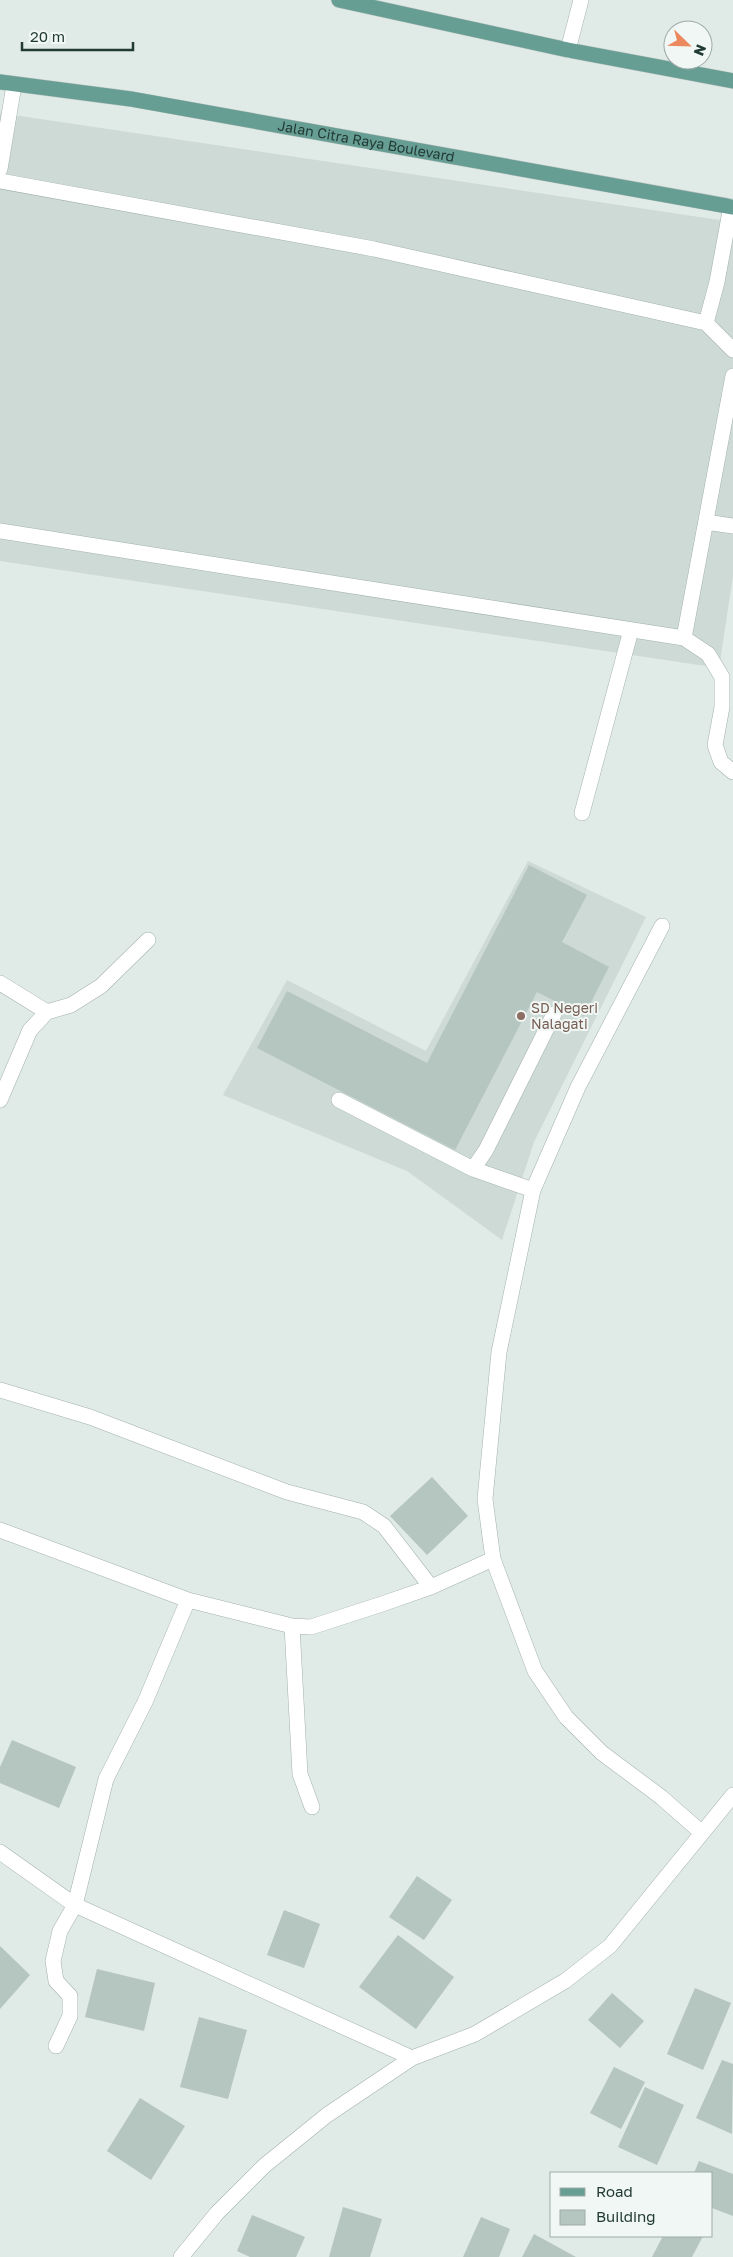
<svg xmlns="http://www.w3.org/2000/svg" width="733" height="2257" font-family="'Golos Text',sans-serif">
<rect width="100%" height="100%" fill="#e0eae6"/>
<path fill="#cedad5" d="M0 113 733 222V576L719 668 0 561Z
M528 861 646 917 534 1142 502 1240 407 1171 223 1095 287 980 426 1051Z"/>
<path fill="#b5c5bf" d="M529 865 587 895 562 942 609 967 584 1016 537 992 455 1150 257 1048 287 991 427 1063Z
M432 1477 468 1516 427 1555 390 1516Z
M12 1740 76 1767 59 1808 0 1783V1767Z
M417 1876 452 1900 424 1940 389 1917Z
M284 1910 320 1924 304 1968 267 1955Z
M398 1935 454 1977 416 2029 359 1987Z
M0 1946 30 1975 0 2009Z
M97 1969 155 1983 144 2031 85 2017Z
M695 1988 731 2003 703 2070 667 2054Z
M612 1993 644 2021 620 2048 588 2020Z
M199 2017 247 2030 228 2099 180 2087Z
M722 2060 733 2064 732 2134 696 2118Z
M614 2067 645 2082 621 2129 590 2113Z
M645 2087 684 2105 657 2165 618 2147Z
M140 2098 185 2126 151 2180 107 2151Z
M699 2161 733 2174V2216L712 2208V2173H694Z
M343 2207 382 2219 370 2257H329Z
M252 2215 305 2237 296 2257H250L237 2251Z
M481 2217 510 2229 499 2257H463Z
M534 2234 576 2257H522Z
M663 2236H703L692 2257H652Z"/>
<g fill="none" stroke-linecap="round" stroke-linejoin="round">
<g stroke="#a3b2ad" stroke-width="16">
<path id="minor" d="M568 50 581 0
M0 169 14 85
M0 181 374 249 706 323 733 350
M706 323 717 282 731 206
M706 522 733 526
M0 531 684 638 708 654 722 677V707L715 745 721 762 733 772
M684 638 733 376
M582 813 631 630
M662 926 578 1087 533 1190 499 1352 485 1499 493 1559 535 1671 566 1717 602 1753 661 1797 702 1833
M0 983 47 1012
M0 1100 30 1030 47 1012 71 1005 101 986 148 940
M339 1100 473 1169 486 1150 554 1014
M473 1169 533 1190
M0 1390 90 1417 287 1492 363 1512 384 1526 431 1587
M0 1530 188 1600 292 1626 311 1627 382 1604 431 1587 493 1559
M292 1626 300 1774 312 1807
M0 1852 75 1905 412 2058
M56 2046 70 2016V1996L56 1981 53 1961 60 1931 75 1905 106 1779 145 1702 188 1600
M181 2257 217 2213 264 2166 327 2115 412 2058 475 2034 565 1981 610 1946 733 1795"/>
</g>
<g stroke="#bdc4c2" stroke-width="16">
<g id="major">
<path d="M339 0 568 50 733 81"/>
<path id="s1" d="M0 82 131 99 733 207"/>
</g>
</g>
<use href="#minor" stroke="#fff" stroke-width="15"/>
<use href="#major" stroke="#669e93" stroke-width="15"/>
</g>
<circle fill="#8d6e63" stroke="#f0f7f4" stroke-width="2" cx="521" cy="1016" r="5"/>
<g text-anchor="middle" stroke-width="4" stroke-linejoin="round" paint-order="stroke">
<g font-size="14" fill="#223a34" stroke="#f0f7f4">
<text dy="5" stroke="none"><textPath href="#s1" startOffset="371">Jalan Citra Raya Boulevard</textPath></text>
</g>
<g font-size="14" fill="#785e54" stroke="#f0f7f4" text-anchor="start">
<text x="531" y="1013">SD Negeri<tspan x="531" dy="16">Nalagati</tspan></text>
</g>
</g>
<rect x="550" y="2172" width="162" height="65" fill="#f0f7f4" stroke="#9eaba7"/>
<rect x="560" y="2188" width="25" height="8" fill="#669e93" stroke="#9eaba7"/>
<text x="596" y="2197" font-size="15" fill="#223a34">Road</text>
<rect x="560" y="2210" width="25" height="15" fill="#b5c5bf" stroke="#9eaba7"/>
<text x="596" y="2222" font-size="15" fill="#223a34">Building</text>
<g transform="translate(688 45) rotate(113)"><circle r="24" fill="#f0f7f4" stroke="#9eaba7"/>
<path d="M0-4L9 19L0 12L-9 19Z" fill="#eb885d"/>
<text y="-8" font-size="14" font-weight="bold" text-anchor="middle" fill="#223a34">N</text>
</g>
<path d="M22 42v8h111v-8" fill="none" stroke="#223a34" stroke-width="2.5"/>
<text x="30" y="42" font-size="15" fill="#223a34" stroke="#f0f7f4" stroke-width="4" paint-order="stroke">20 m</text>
</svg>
